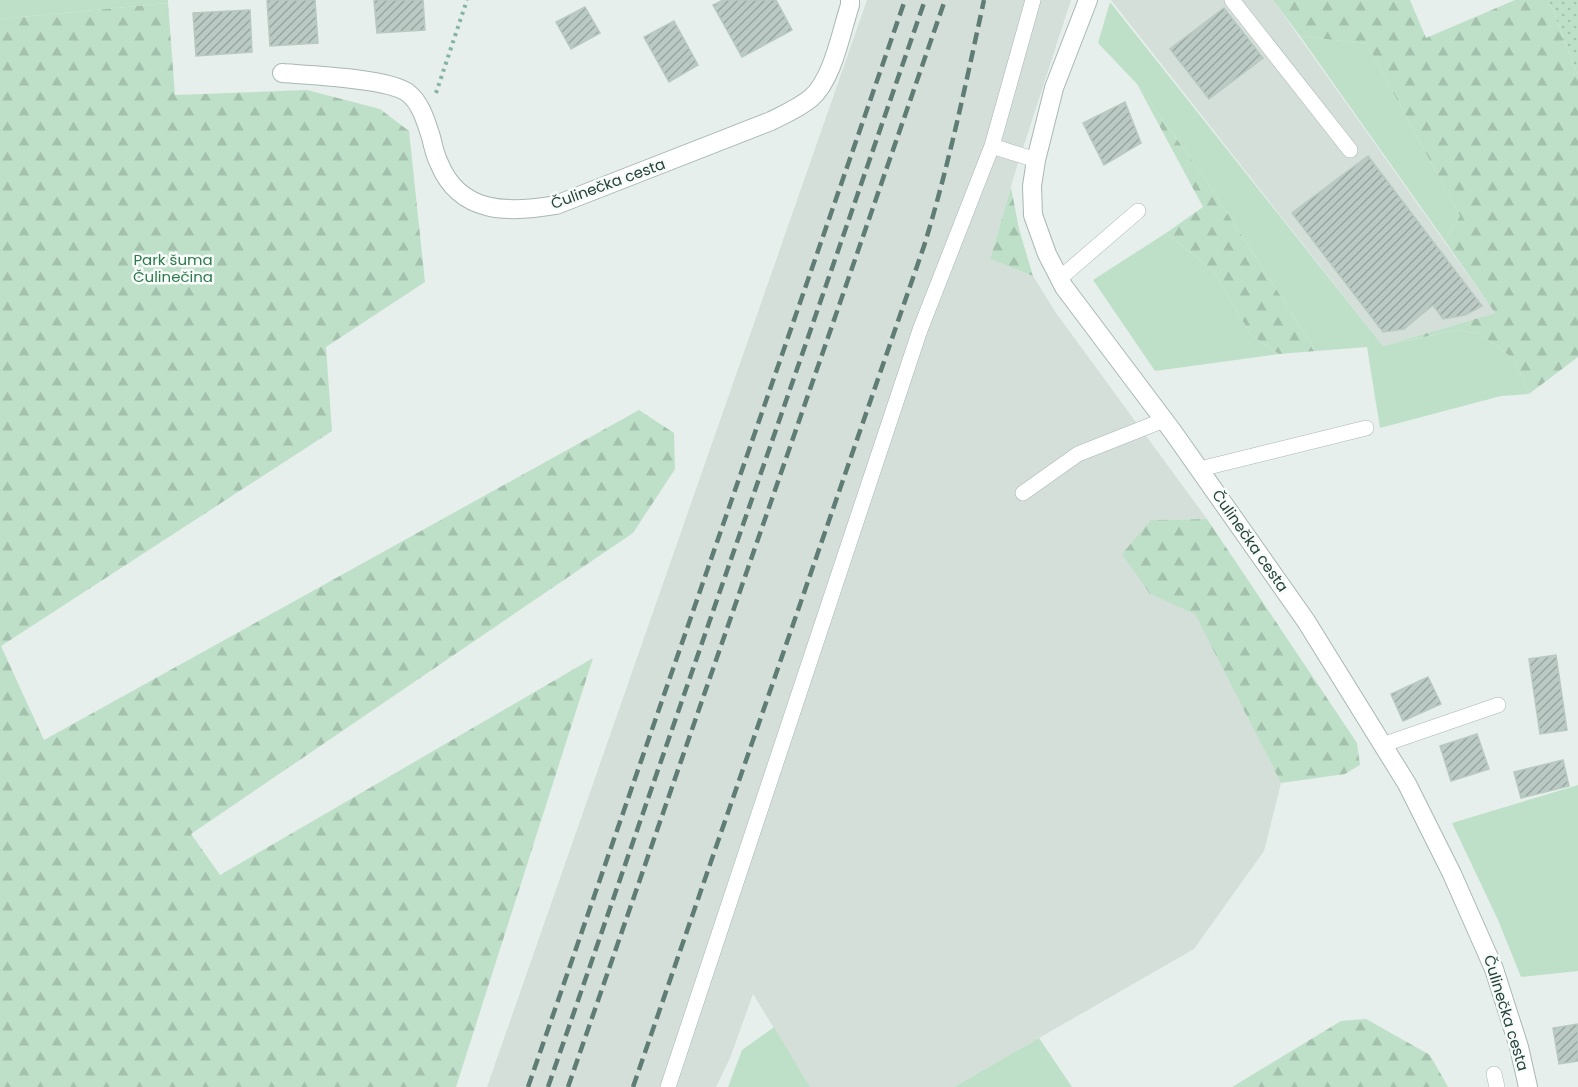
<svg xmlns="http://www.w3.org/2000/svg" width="1578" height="1087" font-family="Poppins,sans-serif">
<defs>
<pattern id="forest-firs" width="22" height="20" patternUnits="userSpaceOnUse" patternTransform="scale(1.5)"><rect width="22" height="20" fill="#bfe0c8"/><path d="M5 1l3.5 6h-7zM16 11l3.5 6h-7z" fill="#a4c1ad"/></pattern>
<pattern id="garden-dots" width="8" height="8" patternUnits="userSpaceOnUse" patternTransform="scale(1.5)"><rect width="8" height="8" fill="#bfe0c8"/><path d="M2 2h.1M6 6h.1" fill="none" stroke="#a4c1ad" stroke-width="1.8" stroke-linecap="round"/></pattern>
<pattern id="building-hatch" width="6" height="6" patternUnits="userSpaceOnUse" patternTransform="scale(1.5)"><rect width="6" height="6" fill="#bbcac4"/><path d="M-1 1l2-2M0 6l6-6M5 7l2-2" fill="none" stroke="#98a6a0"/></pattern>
</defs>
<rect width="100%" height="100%" fill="#e6efeb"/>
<path fill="#d4dfda" d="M867 0H1071L1014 176 990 259 1033 276 1056 313 1207 519 1151 520 1150 594 1195 613 1281 783 1264 851 1194 949 954 1087H810L753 994 730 1058 716 1087H487Z
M1111 0H1273L1495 313 1383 346Z"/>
<path fill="#bfe0c8" d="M0 0H168V3L0 19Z
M1110 2 1383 346 1456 330 1480 334 1515 360 1529 394 1501 396 1380 428 1367 347 1316 351 1204 177 1137 84 1098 43Z
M1300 36 1367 44 1460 216 1445 241Z
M1166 233 1213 270 1251 335 1279 354 1155 371 1093 280Z
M1578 785V971L1521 977 1498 920 1452 823Z
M774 1027 810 1087H728L742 1050Z
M1039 1038 1072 1087H954Z"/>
<path fill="url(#forest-firs)" d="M1273 0H1410L1426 38 1515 0H1549L1578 76V357L1529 394 1515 360 1480 334 1456 330 1383 346 1495 313 1445 241 1460 216 1367 44 1300 36Z
M168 3 175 95 307 90 380 109 409 131 425 282 326 347 332 431 1 646 44 740 639 410 674 433 675 469 633 533 191 834 220 875 593 658 456 1087H0V19Z
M1137 84 1204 177 1316 351 1279 354 1251 335 1213 270 1166 233 1203 207Z
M1011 187 1019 229 1033 276 990 259Z
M1207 519 1357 743 1360 765 1345 774 1281 783 1195 614 1150 594 1122 554 1151 520Z
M1366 1019 1430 1055 1448 1087H1232L1341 1021Z"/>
<path fill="url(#garden-dots)" d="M1549 0H1578V76Z"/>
<path fill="url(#building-hatch)" stroke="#b8c9c2" stroke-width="1.5" d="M267 0H315L318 43 270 46Z
M374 0H423L425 30 377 33Z
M723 0H776L792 30 742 57 713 5Z
M585 7 600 33 571 49 556 22Z
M1224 8 1263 58 1209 99 1170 49Z
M250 10 252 52 196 56 193 13Z
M674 21 698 65 669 82 644 37Z
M1125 102 1141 143 1104 165 1083 123Z
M1368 156 1482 306 1465 315 1443 319 1433 305 1404 329 1383 332 1292 213Z
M1556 655 1567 730 1540 734 1529 659Z
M1428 677 1441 704 1403 721 1391 694Z
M1477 734 1489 769 1451 781 1440 746Z
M1563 760 1569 786 1521 798 1514 772Z
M1578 1024V1061L1559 1064 1553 1028Z"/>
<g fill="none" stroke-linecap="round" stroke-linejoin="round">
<g stroke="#a8b8b2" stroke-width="16">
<path id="service" d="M1232 0 1350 150
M992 146 1036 160
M1059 279 1138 211
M1200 469 1366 428
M1023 493 1078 454 1164 420
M1382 745 1498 705
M1494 1074 1497 1087
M668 1087 920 330 992 146 1033 0"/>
</g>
<g stroke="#a8b8b2" stroke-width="20">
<path id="minor" d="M282 73C308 75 389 78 408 93 421 103 426 122 431 137 433 146 435 155 439 163 460 215 510 213 556 205L771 121C785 114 799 108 811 98 833 79 841 32 850 5V0"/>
</g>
<g stroke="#a8b8b2" stroke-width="20">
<path id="tertiary" d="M1088 0 1054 88 1036 160 1032 186 1033 215 1047 254 1064 287 1173 432 1306 621 1407 784 1452 874 1494 969 1519 1047 1528 1087"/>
</g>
<path stroke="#86b3a5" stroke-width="4" stroke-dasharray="3 4.5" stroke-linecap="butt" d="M436 93 467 0"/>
<use href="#service" stroke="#fff" stroke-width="15"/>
<use href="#minor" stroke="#fff" stroke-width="18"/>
<use href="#tertiary" stroke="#fff" stroke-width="18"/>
<path stroke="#5f7d75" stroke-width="4.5" stroke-dasharray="12 6" stroke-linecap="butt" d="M528 1087 905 0
M548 1087 925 0
M568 1087 945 0
M633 1087 924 246C949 165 966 83 984 0"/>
</g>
<g text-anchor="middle" stroke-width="5" stroke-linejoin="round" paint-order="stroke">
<g font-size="15" fill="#24423a" stroke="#f7fbf9">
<text transform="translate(608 184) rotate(-20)" y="5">Čulinečka cesta</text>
<text transform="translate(1250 541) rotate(55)" y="5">Čulinečka cesta</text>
<text transform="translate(1506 1013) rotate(73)" y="5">Čulinečka cesta</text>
</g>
<g font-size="15" fill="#2d7a4b" stroke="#f7fbf9">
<text x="173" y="265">Park šuma<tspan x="173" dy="17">Čulinečina</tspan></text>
</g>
</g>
</svg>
